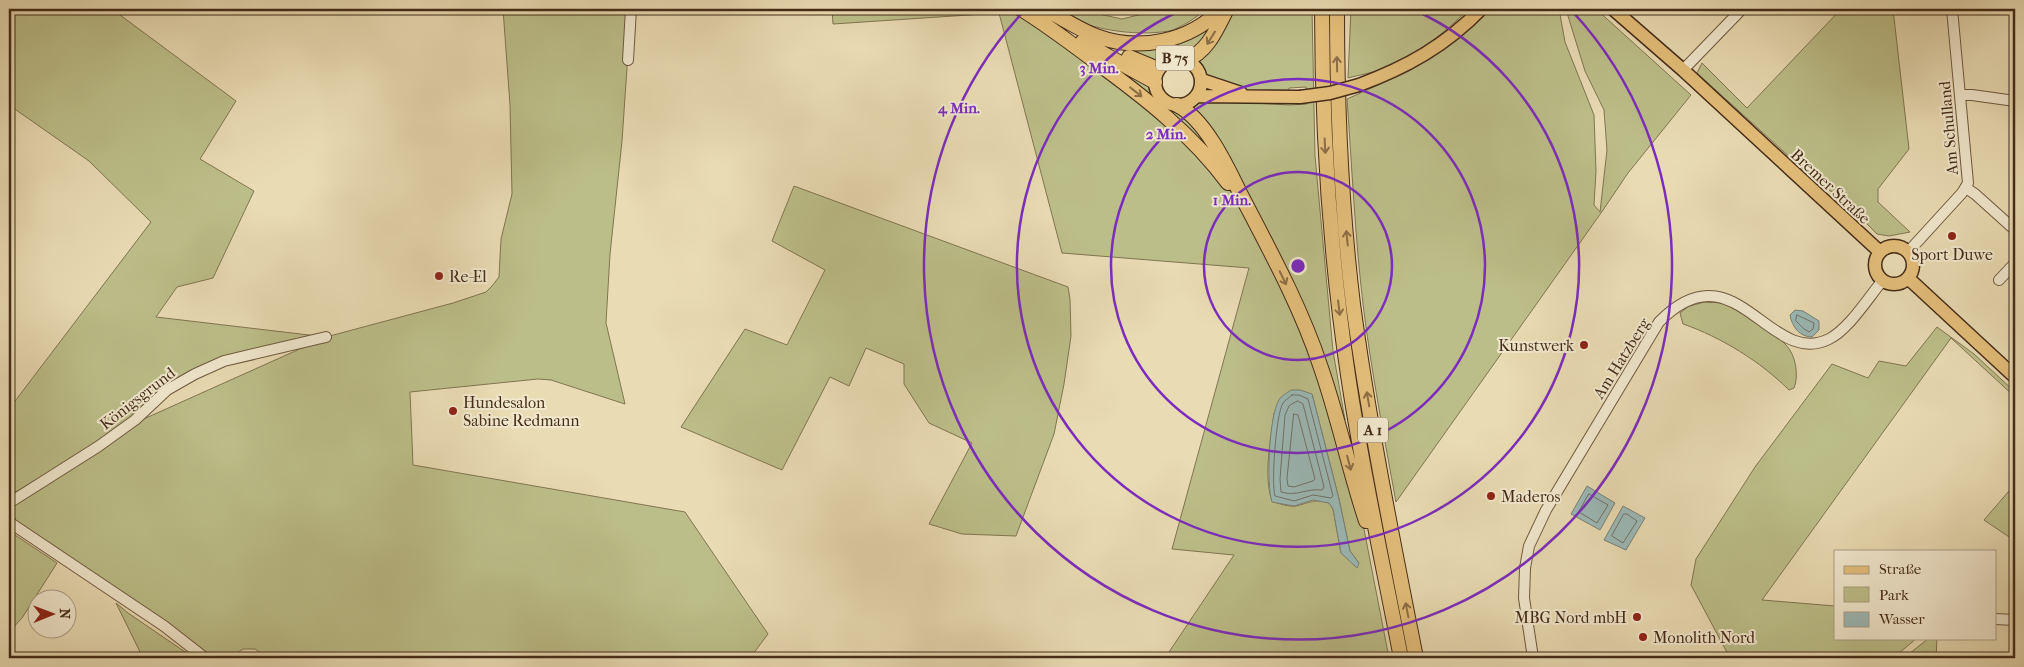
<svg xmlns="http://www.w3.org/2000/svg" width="2024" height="667" font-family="'IM FELL French Canon',serif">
<rect width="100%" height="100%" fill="#e9dbb3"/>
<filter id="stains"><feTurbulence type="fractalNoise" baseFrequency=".004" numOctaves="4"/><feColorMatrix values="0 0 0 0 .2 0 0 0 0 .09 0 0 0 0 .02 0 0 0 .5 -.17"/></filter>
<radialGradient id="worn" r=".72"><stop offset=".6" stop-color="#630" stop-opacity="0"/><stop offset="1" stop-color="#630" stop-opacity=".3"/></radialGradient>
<path fill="#bcbe89" stroke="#807550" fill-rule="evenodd" d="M9 9H112L236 101 200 159 254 191 213 278 177 287 156 317 326 337 453 303 486 292 492 286 499 277 501 239 512 194 510 105 503 9H631L622 141 610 254 606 323 625 404 551 380 538 379 410 392 413 465 685 512 768 634 750 658H268L255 649H243L230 658H210L17 523 12 511 17 500 137 422 322 339 195 374 135 420 9 496V409L151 222 89 161 9 105Z
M832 9H1012L1115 80 1205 160 1230 191 1250 222 1282 285 1329 403 1357 493 1389 658H1165L1234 555 1172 549 1249 268 1062 253 999 13 833 24ZM1312 394 1339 499 1350 551 1359 563 1341 553 1333 509 1329 503C1316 498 1309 503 1296 506 1289 507 1279 504 1272 501 1263 475 1271 440 1274 413Z
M1053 9H1085L1090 12 1122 19 1163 9H1206C1199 16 1179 29 1169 31 1133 37 1084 29 1053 9Z
M1234 9H1312L1315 156 1333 351 1345 420 1329 372 1191 108 1192 105 1203 100 1289 105 1307 104 1306 87 1289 88 1288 93C1267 92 1227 94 1210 81 1205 77 1201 66 1197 61Z
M1351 9H1468C1444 35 1415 55 1382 69 1372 73 1359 75 1348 78Z
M1490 9H1559L1565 42 1594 115 1596 171 1594 205 1600 212 1607 150 1604 110 1585 71 1568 16 1569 9H1596L1691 95 1628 173 1601 213 1396 502C1384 436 1371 370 1363 304 1355 236 1352 167 1347 99L1409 71 1458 39Z
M1841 9H1893L1909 149 1878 189V202L1910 232 1889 236 1877 234 1836 193 1825 189 1697 73 1702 63 1747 108Z
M1214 20 1199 48 1186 54 1176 53 1153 62 1108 43 1140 46Z
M1084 46 1149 79 1155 96 1162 102 1175 108 1188 117 1223 167Z
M794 186 1068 287 1070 299 1071 336 1064 384 1054 434 1016 536 962 534 929 524 972 443 929 423 904 384V364L866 348 849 386 830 377 782 470 681 427 745 329 787 345 825 270 772 241Z
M1705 302C1710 303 1715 302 1720 303 1734 306 1776 334 1786 345 1796 355 1799 376 1794 388L1789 390C1761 362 1721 337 1683 324L1680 313 1689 306Z
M1937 327 1974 354 2015 392V397L1951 338 1762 600 1835 606V638H1917L1893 658H1730L1691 585 1696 559 1755 467 1832 364 1868 378 1879 361 1906 366Z
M2015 484V541L1984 520Z
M9 531 57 563 22 618 9 632Z
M116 603 128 613 194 658H143Z
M1929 638H1937L1936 658H1904Z"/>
<path fill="#9bb9b7" stroke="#798177" d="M1795 310 1803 311 1819 321V330L1812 337C1800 337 1792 327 1790 315Z
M1291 390H1300L1312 394 1339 499 1350 551 1359 563 1357 568 1341 553 1333 509 1329 503 1313 500 1294 506 1272 502C1266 484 1269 416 1279 400 1281 396 1287 393 1291 390Z
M1587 486 1615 503 1600 530 1571 514Z
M1623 506 1645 518 1626 550 1604 540Z"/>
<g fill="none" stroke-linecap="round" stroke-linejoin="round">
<path stroke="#707268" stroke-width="1" d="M1797 315 1814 323 1813 329 1809 332 1804 329 1796 321Z
M1292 395H1299L1308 399 1333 496 1331 498 1313 495 1294 501 1275 496C1271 483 1276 414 1283 403 1285 400 1289 398 1292 395Z
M1298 401 1303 404 1324 487 1322 490C1307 488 1296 497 1281 492L1280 479 1285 415 1289 406Z
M1294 414 1298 415 1315 479 1313 481 1294 487 1288 486 1287 479Z
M1589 494 1608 505 1597 523 1579 512Z
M1624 514H1627L1637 521 1623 543 1612 536Z"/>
<g stroke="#6e583f" stroke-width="12">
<path id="minor" d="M628 60 631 9
M1683 70 1742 9
M1960 95H1972L2015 101
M1966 188 1975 194 2015 230
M1908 252 1962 193 1968 183 1952 9
M1999 280 2015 263
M9 503 99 446 135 420 167 390 195 374 224 361 326 337
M9 522 164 626 205 658
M1995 619 2015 620
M1533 658 1524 598 1525 568 1529 546 1546 510 1659 322C1735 244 1769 369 1829 339 1849 329 1868 298 1883 280"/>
</g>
<g stroke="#452c18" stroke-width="15">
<path id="major" d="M1613 9 1683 70 1880 252
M1155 82a23 23 0 1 1 46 0a23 23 0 1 1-46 0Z
M1202 80 1241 93
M1359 85C1407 67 1445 46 1481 9
M1197 96 1300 97
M1875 265a19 19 0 1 1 38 0a19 19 0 1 1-38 0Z
M1908 278 2015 377"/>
</g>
<g stroke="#452c18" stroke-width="16">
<path id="highway" d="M1021 9C1047 25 1072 44 1096 62 1144 97 1193 135 1228 183
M1045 9C1062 18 1078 29 1096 36 1139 52 1189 42 1221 9
M1322 9C1322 131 1330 254 1348 375 1362 470 1383 564 1401 658
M1337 9C1337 107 1341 206 1353 304 1369 423 1393 541 1416 658
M1082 42 1155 82
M1129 57 1158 69
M1186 60C1208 52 1217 28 1227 9
M1177 105C1205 119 1227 166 1240 193 1269 249 1300 305 1320 365 1338 416 1349 470 1366 521"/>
</g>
<use href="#minor" stroke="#f1e8ce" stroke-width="10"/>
<use href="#major" stroke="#e4be7a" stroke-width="12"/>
<use href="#highway" stroke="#e4be7a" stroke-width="14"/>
<g stroke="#452c18" stroke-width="15" stroke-linecap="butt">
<path id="major-bridge" d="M1300 97 1330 93 1359 85"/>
</g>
<use href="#major-bridge" stroke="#e4be7a" stroke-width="12"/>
</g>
<defs><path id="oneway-shaft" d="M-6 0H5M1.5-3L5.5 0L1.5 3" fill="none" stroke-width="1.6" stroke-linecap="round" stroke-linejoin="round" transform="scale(1.25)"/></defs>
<g stroke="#8d6e44">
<use href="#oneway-shaft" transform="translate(1211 38) rotate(122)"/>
<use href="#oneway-shaft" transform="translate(1337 64) rotate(-91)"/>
<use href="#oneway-shaft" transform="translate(1136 92) rotate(38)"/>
<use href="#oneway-shaft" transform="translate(1325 146) rotate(87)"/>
<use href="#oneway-shaft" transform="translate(1347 238) rotate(-96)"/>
<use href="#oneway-shaft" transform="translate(1283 278) rotate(64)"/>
<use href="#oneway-shaft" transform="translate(1339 308) rotate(83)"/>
<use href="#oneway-shaft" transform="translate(1368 399) rotate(-100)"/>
<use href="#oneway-shaft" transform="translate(1349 463) rotate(75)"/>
<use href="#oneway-shaft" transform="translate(1407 610) rotate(-101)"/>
</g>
<g fill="none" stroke="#7b2cbf" stroke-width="2.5">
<circle cx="1298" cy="266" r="94"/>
<circle cx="1298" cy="266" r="187"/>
<path d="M1412 9A281 281 0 1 1 1184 9"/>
<path d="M1572 11A374 374 0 1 1 1024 11"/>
</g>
<g fill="#8f2418" stroke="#f1e8ce" stroke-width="2">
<circle cx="1952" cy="236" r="5"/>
<circle cx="439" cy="276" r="5"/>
<circle cx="1584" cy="345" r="5"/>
<circle cx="453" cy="411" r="5"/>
<circle cx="1491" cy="496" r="5"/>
<circle cx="1637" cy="617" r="5"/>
<circle cx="1643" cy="637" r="5"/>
</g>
<g text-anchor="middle" stroke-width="4" stroke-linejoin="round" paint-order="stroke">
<g fill="#f1e8ce" stroke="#79644f" stroke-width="1">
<rect x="1156" y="45.5" width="38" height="25" rx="4"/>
<rect x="1358" y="417.5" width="30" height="25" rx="4"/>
</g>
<g font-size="15" font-weight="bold" fill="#452c18">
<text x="1175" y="63">B 75</text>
<text x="1373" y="435">A 1</text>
</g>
<g font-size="16" fill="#452c18" stroke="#f1e8ce">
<text transform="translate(1948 128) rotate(-95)" y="6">Am Schulland</text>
<text transform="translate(1831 186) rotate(43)" y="6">Bremer Straße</text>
<text transform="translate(1621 358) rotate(-58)" y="6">Am Hatzberg</text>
<text transform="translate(137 398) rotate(-38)" y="6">Königsgrund</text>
</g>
<g font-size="16" fill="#452c18" stroke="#f1e8ce" text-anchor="start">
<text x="1952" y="260" text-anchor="middle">Sport Duwe</text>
<text x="449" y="282">Re-El</text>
<text x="1574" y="351" text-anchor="end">Kunstwerk</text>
<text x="463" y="408">Hundesalon<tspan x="463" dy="18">Sabine Redmann</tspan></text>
<text x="1501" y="502">Maderos</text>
<text x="1627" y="623" text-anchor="end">MBG Nord mbH</text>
<text x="1653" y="643">Monolith Nord</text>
</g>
</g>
<circle cx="1298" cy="266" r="8" fill="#7b2cbf" stroke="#f1e8ce" stroke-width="2.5"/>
<g font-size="15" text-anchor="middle" font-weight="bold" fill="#7b2cbf" stroke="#f1e8ce" stroke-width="4" stroke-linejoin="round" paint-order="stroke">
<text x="1099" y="73">3 Min.</text>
<text x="959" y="113">4 Min.</text>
<text x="1166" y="139">2 Min.</text>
<text x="1232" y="205">1 Min.</text>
</g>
<rect width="2024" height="667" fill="none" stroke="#e9dbb3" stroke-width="30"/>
<rect x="10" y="10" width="2004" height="647" fill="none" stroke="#452c18" stroke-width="2.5"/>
<rect x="15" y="15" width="1994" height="637" fill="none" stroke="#452c18"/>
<rect x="1834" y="550" width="162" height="90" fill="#f1e8ce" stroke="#ac9d85"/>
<rect x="1844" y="566" width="25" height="8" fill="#e4be7a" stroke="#ac9d85"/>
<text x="1879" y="574" font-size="15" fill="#452c18">Straße</text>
<rect x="1844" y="587" width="25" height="15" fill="#bcbe89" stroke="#ac9d85"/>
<text x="1879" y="600" font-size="15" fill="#452c18">Park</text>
<rect x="1844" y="612" width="25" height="15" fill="#9bb9b7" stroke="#ac9d85"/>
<text x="1879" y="624" font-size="15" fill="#452c18">Wasser</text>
<g transform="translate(52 614) rotate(89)"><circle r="24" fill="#f1e8ce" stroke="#ac9d85"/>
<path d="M0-4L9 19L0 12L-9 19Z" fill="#8f2418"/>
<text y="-8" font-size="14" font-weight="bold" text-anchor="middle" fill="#452c18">N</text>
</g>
<rect width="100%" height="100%" filter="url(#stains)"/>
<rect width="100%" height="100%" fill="url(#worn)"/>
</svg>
